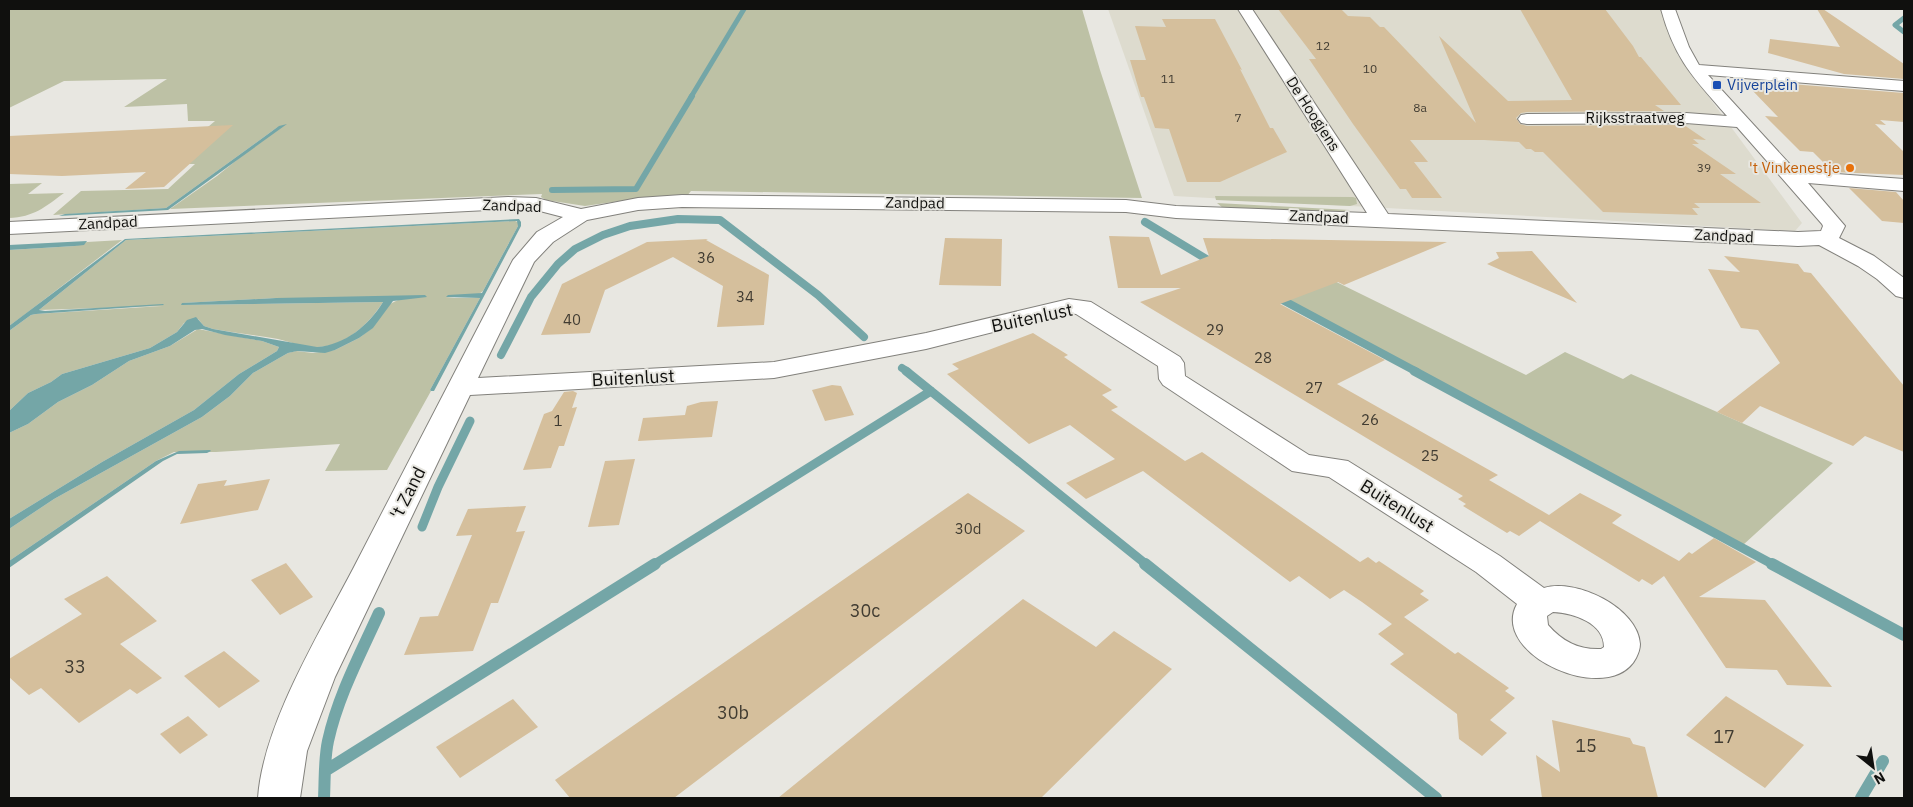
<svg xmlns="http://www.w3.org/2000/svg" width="1913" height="807" font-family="'IBM Plex Sans',sans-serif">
<rect width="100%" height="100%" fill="#e8e7e1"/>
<path fill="#dddbce" d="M1108 9H1668L1677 54 1802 223 1795 231 1174 196Z"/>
<path fill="#bdc1a5" d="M9 9H1082L1100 70 1142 198 691 191 686 197 641 198 585 206 546 200 541 197 542 194 170 209 217 176 279 126 166 208 53 215 81 191 168 189 195 164H181L169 160 215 121H188L187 104 124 107 167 79 64 81 9 108Z
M42 183 28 194 64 193C45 207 34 217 9 218V184Z
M1215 196 1353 197 1356 198 1357 204 1350 206 1216 200Z
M1217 203 1350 210 1340 213 1223 208Z
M515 221 518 222V226L483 291 479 294 446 298H480L430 390 431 391 387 470 325 471 340 444 216 452H174L156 461 9 561V529L54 499 202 417 230 396 253 373 288 353 296 351 313 353 335 350 359 338 372 328 390 304 398 300 276 298 183 303 182 305 383 302C369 324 344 348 315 347 303 347 290 342 278 339 256 335 235 333 213 329L204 326 198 319 184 323 177 332 150 348 62 374 51 382 28 393 9 411V331L31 315 36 314 162 306 39 310 126 240Z
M122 240 24 315 9 326V250L75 246 87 242Z
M1310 269 1526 375 1565 352 1623 379 1631 374 1833 463 1743 545 1265 288Z
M198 329 262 341 279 347 277 351 239 374 194 410 102 462 9 519V433L28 424 58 402 92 385 129 361 170 346Z"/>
<path fill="#74a6a7" d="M287 124 168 210 59 216 65 214 166 208 279 126Z
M519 219 521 222V226L434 391H431L430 390 480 298 446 297 448 295 482 293 518 226 517 221 126 240 39 310 45 311 163 304 164 305 36 314 31 315 9 331V326L125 239Z
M87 241 84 245 75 246 9 250V245Z
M425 295 427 297 393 301 373 328 359 338 335 350 325 353 297 351 288 353 253 373 230 396 202 417 54 499 9 529V519L102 462 194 410 239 374 277 351 279 347 262 341 225 335 202 329 195 330 170 346 129 361 92 385 58 402 28 424 9 433V411L28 393 51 382 62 374 150 348 177 332 187 320 196 317 204 326 213 329 317 347C345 345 369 325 383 302L181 305 182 303 276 298Z
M210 450 211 451 207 453 177 454 163 461 9 568V561L156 461 179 451Z"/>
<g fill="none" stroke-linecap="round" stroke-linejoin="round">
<path stroke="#74a6a7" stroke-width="5" d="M1904 18 1895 25 1904 32
M691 97 744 9"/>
<path stroke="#74a6a7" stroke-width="6" d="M552 190 636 189 692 96
M676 219H687"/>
<path stroke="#74a6a7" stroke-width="8" d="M1145 222 1213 263
M1275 296 1417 372
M501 355 531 297 558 264 575 249 603 235 630 226 678 219 720 220 818 295 864 337
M902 368 908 372"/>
<path stroke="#74a6a7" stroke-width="9" d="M906 371 1147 565
M1414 371 1774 565
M422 527 438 487 470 421
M653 565 931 391"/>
<path stroke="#74a6a7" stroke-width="12" d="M1145 564 1436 798
M1772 564 1904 635
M325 771 655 564
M324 798C325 779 324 760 328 741 338 696 360 655 379 613
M1861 798 1883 761"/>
</g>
<path fill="#d5bf9c" d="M1278 9H1341L1348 16 1370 17 1380 27H1384L1476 123 1439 36 1508 101 1572 100 1520 9H1605L1633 46 1639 57H1641L1681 105H1655L1664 111 1527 112 1521 113 1516 118 1520 124 1527 126 1684 125 1706 140 1693 139 1699 144H1692L1736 174H1720L1761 203H1694L1700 208H1692L1698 215 1603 212 1543 152H1535L1531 149H1526L1519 142 1484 140H1410L1428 162H1414L1442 198H1412L1406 189H1400L1353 124 1309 59H1316Z
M1817 9H1823L1904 64V79L1844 74 1768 53 1770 39 1840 47Z
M1162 19H1215L1242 70 1240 69 1270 128H1273L1287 152 1220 182H1187L1169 129 1155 128 1144 97H1141L1130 60H1146L1135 26 1166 27Z
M1752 81 1904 93V122L1880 120 1886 125 1875 124 1904 152V175L1833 172 1813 152 1800 151 1765 116 1778 117 1751 89 1761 90Z
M233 125 164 187 125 189 146 172 62 176 9 174V136Z
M1849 188 1896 192 1904 201V223L1882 221Z
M1109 236 1149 237 1161 275 1209 256 1203 238 1447 242 1344 285 1338 282 1280 304 1385 360 1337 384 1498 475 1489 480 1549 515 1580 493 1622 515 1612 523 1679 561 1689 552 1692 554 1714 538 1756 562 1699 597 1765 600 1832 687 1787 685 1777 670 1726 668 1664 576 1652 585 1642 579 1639 582 1540 521 1519 536 1510 531 1507 533 1463 506 1466 504 1458 499 1463 496 1140 302 1181 288H1118Z
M945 238 1002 239 1001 286 939 285Z
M708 239 706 240 769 275 764 325 717 327 723 286 673 257 605 290 590 333 541 335 562 284 647 242Z
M1532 251 1577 303 1487 264 1499 258 1496 252Z
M1724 256 1798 264 1804 272 1811 273 1904 386V452L1865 436 1853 446 1760 406 1742 423 1717 412 1780 363 1758 330 1741 328 1708 269 1740 272Z
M1033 333 1068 355 1064 357 1112 390 1102 395 1118 407 1111 410 1185 461 1202 452 1360 562 1368 557 1376 563 1379 561 1424 591 1420 594 1429 600 1404 617 1455 654 1458 652 1509 688 1505 691 1515 698 1490 720 1507 733 1482 756 1459 739 1457 714 1390 664 1404 654 1378 634 1392 624 1362 602 1344 590 1330 599 1299 576 1290 582 1143 471 1086 499 1066 483 1115 459 1070 425 1029 444 947 374 959 369 952 364Z
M832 385 841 386 854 415 825 421 812 390Z
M573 391 577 393 572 408 577 407 564 446H559L551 468 523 470 544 414 552 411 564 392Z
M718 401 712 437 638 441 643 418 685 415 687 406 701 402Z
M635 459 619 525 588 527 605 461Z
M270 479 258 510 180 524 198 484 227 480 224 486Z
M968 493 1025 531 674 798H570L555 780Z
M526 506 516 532 525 531 498 603H491L473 651 404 655 420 617 438 616 472 535 456 536 468 509Z
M286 563 313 597 280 615 251 580Z
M107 576 157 621 120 644 162 678 137 694 130 689 79 723 41 688 29 695 9 677V659L82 614 64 599Z
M1023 599 1096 647 1114 631 1172 669 1041 798H778Z
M224 651 260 681 219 708 184 676Z
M1726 696 1804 745 1765 788 1686 735Z
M513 699 538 727 460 778 436 747Z
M188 716 208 735 180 754 160 734Z
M1552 720 1630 738 1633 744 1645 747 1658 798H1542L1536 755 1560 772Z"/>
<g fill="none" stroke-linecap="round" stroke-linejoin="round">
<g stroke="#82817c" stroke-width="2">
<path id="minor" d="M1238 9H1252L1388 214 1798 232 1821 231 1823 226 1822 224 1737 127 1686 123 1527 124 1521 123 1518 119 1521 115 1527 114 1686 113 1727 116C1693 77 1675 60 1661 9H1675L1689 47 1699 65 1904 81V91L1708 75 1796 171 1904 179V191L1808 183 1845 226 1839 238 1874 256 1904 278V298L1896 296 1877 279 1858 266 1819 245 1798 246 1176 218 1126 212 682 207 638 210 587 220 553 242 534 262 478 378 774 362 926 333 1069 299 1091 302 1180 357 1184 363 1185 376 1309 455 1348 461 1500 556 1544 588C1576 578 1638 608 1640 644 1640 649 1638 654 1636 658 1610 708 1489 655 1517 604L1476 572 1329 477 1292 471 1163 385 1159 379 1158 366 1076 314 1069 313 926 349 774 378 470 395 335 677 307 751 300 798H258C263 725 319 634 353 569 406 466 460 363 513 260L537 232 563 217 536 210 508 209 9 234V222L508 197 536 198 581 209 638 198 682 195 1126 200 1176 206 1367 213ZM1553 612C1574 613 1604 623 1604 647L1601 649C1579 650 1563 642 1548 625L1547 616Z"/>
</g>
<use href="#minor" fill="#fff" fill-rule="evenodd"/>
</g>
<rect fill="#1a4fb4" stroke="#e8e7e1" stroke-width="2" x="1712" y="80" width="10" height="10" rx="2.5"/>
<circle fill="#e8710a" stroke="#e8e7e1" stroke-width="2" cx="1850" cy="168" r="5"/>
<g text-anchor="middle" stroke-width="4" stroke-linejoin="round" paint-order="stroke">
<g font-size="12" fill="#413c32">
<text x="1323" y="50">12</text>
<text x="1370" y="73">10</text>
<text x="1168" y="83">11</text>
<text x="1420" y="112">8a</text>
<text x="1238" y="122">7</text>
<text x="1704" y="172">39</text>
</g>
<g font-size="15" fill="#164399" stroke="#e8e7e1" text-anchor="start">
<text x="1727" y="90">Vijverplein</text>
</g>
<g font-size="15" fill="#10100e" stroke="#e8e7e1">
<text transform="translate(1313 114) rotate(57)" y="5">De Hoogjens</text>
<text x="1635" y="123">Rijksstraatweg</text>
<text transform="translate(915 203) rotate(1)" y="5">Zandpad</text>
<text transform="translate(512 206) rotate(2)" y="5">Zandpad</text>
<text transform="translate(1319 217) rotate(3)" y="5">Zandpad</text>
<text transform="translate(108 223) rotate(-3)" y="5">Zandpad</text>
<text transform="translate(1724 236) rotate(3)" y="5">Zandpad</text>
</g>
<g font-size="15" fill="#c56008" stroke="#e8e7e1" text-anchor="end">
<text x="1840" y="173">'t Vinkenestje</text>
</g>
<g font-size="15" fill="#413c32">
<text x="706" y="263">36</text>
<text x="745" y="302">34</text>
<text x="572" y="325">40</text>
<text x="1215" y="335">29</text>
<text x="1263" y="363">28</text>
<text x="1314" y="393">27</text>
<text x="1370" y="425">26</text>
<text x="558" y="426">1</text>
<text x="1430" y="461">25</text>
<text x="968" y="534">30d</text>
</g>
<g font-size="18" fill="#10100e" stroke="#e8e7e1">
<text transform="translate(1032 318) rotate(-12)" y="6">Buitenlust</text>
<text transform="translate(633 378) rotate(-3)" y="6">Buitenlust</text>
<text transform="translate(408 493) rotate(-63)" y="6">'t Zand</text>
<text transform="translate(1397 506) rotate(32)" y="6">Buitenlust</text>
</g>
<g font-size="18" fill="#413c32">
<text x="865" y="617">30c</text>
<text x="75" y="673">33</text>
<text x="733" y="719">30b</text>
<text x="1724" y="743">17</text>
<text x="1586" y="752">15</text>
</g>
</g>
<rect width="1913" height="807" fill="none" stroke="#10100e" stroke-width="20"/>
<g transform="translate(1873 767) rotate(150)" stroke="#e8e7e1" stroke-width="4" paint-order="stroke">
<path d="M0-4L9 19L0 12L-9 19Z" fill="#10100e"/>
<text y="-8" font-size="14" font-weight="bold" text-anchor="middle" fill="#10100e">N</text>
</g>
</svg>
